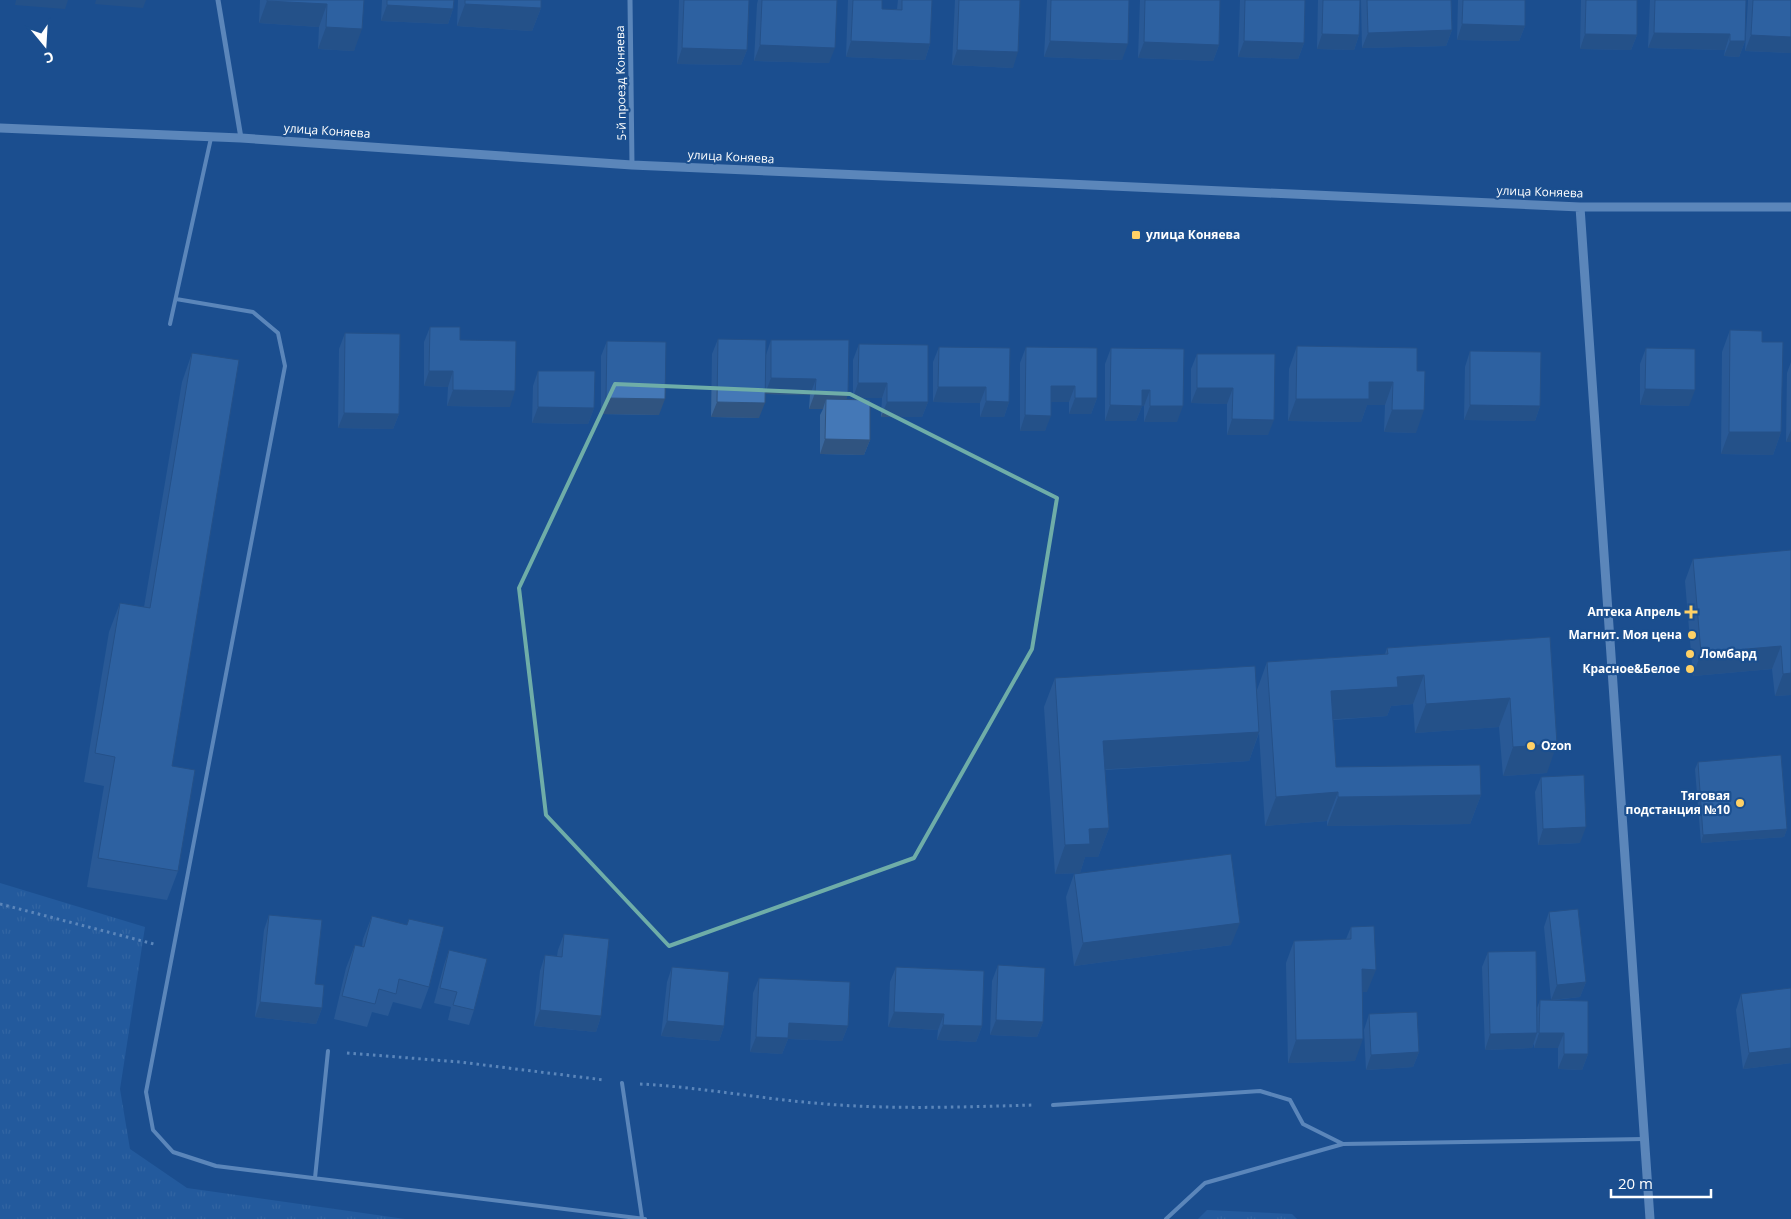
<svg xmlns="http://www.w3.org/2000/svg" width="1791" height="1219" font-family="'Open Sans',sans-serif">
<defs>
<pattern id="grass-tufts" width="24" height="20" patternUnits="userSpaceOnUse" patternTransform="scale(1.25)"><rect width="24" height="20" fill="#2e69ad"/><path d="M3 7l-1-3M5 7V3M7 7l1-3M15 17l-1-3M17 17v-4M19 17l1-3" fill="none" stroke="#4d80b9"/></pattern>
</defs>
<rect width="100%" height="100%" fill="#1b4f8f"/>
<path fill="url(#grass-tufts)" d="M0 883 145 927 120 1089 130 1149 187 1188 405 1219H0Z
M1207 1210 1292 1214 1297 1219H1198Z"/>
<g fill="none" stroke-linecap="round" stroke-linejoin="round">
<path stroke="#a9c9ee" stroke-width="3" stroke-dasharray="2.5 4" stroke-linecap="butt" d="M0 904 154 944
M347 1053 460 1062 604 1080
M640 1084C699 1087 756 1098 814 1103 888 1110 962 1107 1035 1105"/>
<path stroke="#a9c9ee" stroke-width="4" d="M176 299 253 312 278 333 285 366 146 1092 153 1130 173 1152 216 1166 645 1219
M170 324 211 138
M622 1083 642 1218
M1053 1105 1260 1091 1290 1100 1303 1124 1343 1144
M315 1178 328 1051
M1166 1219 1205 1183 1343 1144 1644 1139"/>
<path stroke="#a9c9ee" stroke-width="5" d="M218 0 241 138
M630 0 632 165"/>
<path stroke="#a9c9ee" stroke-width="9" d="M0 128 241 138 632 165 1024 182 1580 207H1791
M1580 207 1650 1219"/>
</g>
<path fill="#3a679d" d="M260 0H364L354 51 318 49 319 27 259 23Z
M382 0H454L453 9 448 24 381 21Z
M458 0H541V8L532 31 457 26Z
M679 0H749L747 50 741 65 677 64Z
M758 0H837L829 63 754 61 757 4Z
M848 0H882V9H897L898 0H932L930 44 925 60 846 57Z
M955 0H1020L1013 68 952 65Z
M1047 0H1129L1122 60 1044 57Z
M1140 0H1220L1219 45 1213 61 1138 58Z
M1240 0H1305L1304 43 1298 59 1238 57Z
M1318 0H1360L1359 35 1354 50 1317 49Z
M1361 0H1451L1452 30 1446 46 1362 48Z
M1458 0H1525V26L1519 41 1457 40Z
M1581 0H1643H1637V35L1631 50 1580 49Z
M1650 0H1746L1745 41 1739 57 1724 56 1725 50 1648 48Z
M1748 0H1791V53L1745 51Z
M430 327 460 340 510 407 447 406 448 387 424 386V342Z
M1730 330 1762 342 1781 432 1773 455 1721 454 1722 352Z
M345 333 399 414 393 429 338 428 339 349Z
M718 339 759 418 711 417 712 354Z
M771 340 848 394 846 399 870 440 864 455 820 454V415L823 409H809L810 395 765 394 766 355Z
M607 341 659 415 601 414V356Z
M859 344 928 402 922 417H881L882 398H853V360Z
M1297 346 1417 348 1416 433 1384 432 1385 405H1367L1361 422 1288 421 1289 369Z
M939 347 1009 402 1004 417H980V403L933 402V362Z
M1026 347 1097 398 1091 414H1069V402H1051L1045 431H1020V363Z
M1111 348 1184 349 1177 422H1144V406H1142L1136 421H1105V364Z
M1646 348 1689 406 1640 405V364Z
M1470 351 1540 406 1535 421 1464 420 1465 367Z
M192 353 172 766 178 871 167 900 87 887 104 786 84 782 109 632 120 603 144 607 182 382Z
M1197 354H1275L1268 435H1227V404L1191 403V369Z
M1791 362V442H1786L1787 373Z
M538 371 594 408 588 424 532 423 533 386Z
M1791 550V695L1775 696 1772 669 1693 676 1685 581 1693 559Z
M1550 637 1547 773 1503 776 1499 727 1415 733 1413 704 1391 706 1387 716 1333 720 1336 767 1481 795 1470 824 1327 826V821L1265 826 1259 733 1249 761 1105 770 1109 828 1098 857H1085L1080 873 1055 874 1044 707 1055 678 1257 690 1267 662 1385 654 1387 648Z
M1698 762 1787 829 1784 837 1701 843 1695 769Z
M1541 777 1580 843 1538 845 1535 792Z
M1074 874 1231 945 1074 966 1066 897Z
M1549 912 1586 982 1580 997 1555 1000 1588 1054 1582 1070 1558 1069V1048H1534V1043L1532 1048 1485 1050 1482 967 1488 952 1537 1008 1540 1000H1551L1544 927Z
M269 915 315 984 322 1008 316 1024 255 1017 264 930Z
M372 916 407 925 409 919 429 987 421 1009 393 1002 388 1016 372 1012 367 1027 334 1019 346 968 355 945 362 947 363 939Z
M1351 927 1367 992H1362L1355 1061 1288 1063 1286 963 1294 941 1346 939Z
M564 934 601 1016 596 1032 534 1026 540 971 545 955 557 956 558 950Z
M449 950 474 1010 469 1025 448 1020 451 1007 434 1003 444 965Z
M998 965 1043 1022 1037 1037 990 1035 992 981Z
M672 967 724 1026 719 1041 661 1036 667 982Z
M896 967 982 1026 976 1042 937 1040 938 1030 888 1027 890 982Z
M759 978 848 1026 842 1041 788 1039 782 1054 750 1052 753 993Z
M1791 988V1063L1743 1069 1736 1010 1741 994Z
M1369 1014 1419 1052 1413 1067 1366 1070 1364 1030Z"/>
<path fill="#305480" d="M16 0H68L65 9 15 5Z
M96 0H146L143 8 95 4Z
M267 1 327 4 319 27 259 23Z
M465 4 541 8 532 31 457 26Z
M387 5 453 9 448 24 381 21Z
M1462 24 1525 26 1519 41 1457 40Z
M326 27 362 29 354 51 318 49Z
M1452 30 1446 46 1362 48 1368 33Z
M1654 33 1730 34 1725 50 1648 48Z
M1322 34 1359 35 1354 50 1317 49Z
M1585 34 1637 35 1631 50 1580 49Z
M1751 35 1791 37V53L1745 51Z
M851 41 930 44 925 60 846 57Z
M1050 41 1128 44 1122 60 1044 57Z
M1244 41 1304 43 1298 59 1238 57Z
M1730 41H1745L1739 57 1724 56Z
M1144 42 1219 45 1213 61 1138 58Z
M760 45 835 48 829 63 754 61Z
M682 48 747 50 741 65 677 64Z
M957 50 1018 52 1013 68 952 65Z
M429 371H453L448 387 424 386Z
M771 378 816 379 810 395 765 394Z
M1369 382H1393L1385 405H1367L1361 422 1288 421 1296 399Z
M858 383H887L882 398H853Z
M1051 386H1075L1069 402H1046Z
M938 387H986L980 403 933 402Z
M1197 388H1233L1227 404 1191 403Z
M1645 389 1695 390 1689 406 1640 405Z
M453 390 515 391 510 407 447 406Z
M1142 390H1150L1144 406 1136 405Z
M815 393 848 394 843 409 826 399 823 409H809Z
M606 398 665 399 659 415 601 414Z
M1075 398H1097L1091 414H1069Z
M986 401 1009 402 1004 417H980Z
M717 402 765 403 759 418 711 417Z
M887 402H928L922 417H881Z
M1110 405 1142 406 1136 421H1105Z
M1470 405 1540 406 1535 421 1464 420Z
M1150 406H1183L1177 422H1144Z
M538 407 594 408 588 424 532 423Z
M1392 410H1424L1416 433 1384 432Z
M344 413 399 414 393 429 338 428Z
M1025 415 1051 416 1045 431H1020Z
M1232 419 1274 420 1268 435H1227Z
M1791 430V442H1786Z
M1729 432H1781L1773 455 1721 454Z
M825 439 870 440 864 455 820 454Z
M1781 646 1772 669 1693 676 1701 653Z
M1791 673V695L1775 696 1783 674Z
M1424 675 1413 704 1391 706 1387 716 1321 720 1331 691 1397 677Z
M1510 698 1499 727 1415 733 1426 704Z
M1259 732 1249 761 1093 770 1103 741Z
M1557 744 1547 773 1503 776 1513 747Z
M1338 792 1327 821 1265 826 1276 797Z
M1481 795 1470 824 1327 826 1338 797Z
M1586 827 1580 843 1538 845 1543 829Z
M1109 828 1098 857H1085L1080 873 1055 874 1065 845 1089 829Z
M1787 829 1784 837 1701 843 1703 835Z
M1240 923 1231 945 1074 966 1083 943Z
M1362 969 1376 970 1367 992H1353Z
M1586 982 1580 997 1551 1000 1557 985Z
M260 1002 322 1008 316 1024 255 1017Z
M540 1010 601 1016 596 1032 534 1026Z
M894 1012 944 1014 938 1030 888 1027Z
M996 1020 1043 1022 1037 1037 990 1035Z
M667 1021 724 1026 719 1041 661 1036Z
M789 1023 848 1026 842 1041 788 1039 782 1054 750 1052 756 1037Z
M943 1025 982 1026 976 1042 937 1040Z
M1537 1033 1532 1048 1485 1050 1490 1034Z
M1539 1033H1564L1558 1048H1534Z
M1363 1039 1355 1061 1288 1063 1296 1040Z
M1791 1048V1063L1743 1069 1749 1053Z
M1419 1052 1413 1067 1366 1070 1371 1055Z
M1564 1054H1588L1582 1070 1558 1069Z"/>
<path fill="#4478b7" stroke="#305480" d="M267 0H364L362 29 326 27 327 4 267 1Z
M387 0H454L453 9 387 5Z
M465 0H541V8L465 4Z
M684 0H749L747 50 682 48Z
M762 0H837L835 48 760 45Z
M853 0H882V9L902 10V0H932L930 44 851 41Z
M959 0H1020L1018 52 957 50Z
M1051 0H1129L1128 44 1050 41Z
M1145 0H1220L1219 45 1144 42Z
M1245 0H1305L1304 43 1244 41Z
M1323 0H1360L1359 35 1322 34Z
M1367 0H1451L1452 30 1368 33Z
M1463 0H1525V26L1462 24Z
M1586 0H1637V35L1585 34Z
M1655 0H1746L1745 41H1730V34L1654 33Z
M1753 0H1791V37L1751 35Z
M430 327H460V340L516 341 515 391 453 390V371H429Z
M1730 330 1762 331V342H1783L1781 432H1729Z
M345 333 400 334 399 414 344 413Z
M718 339 766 340 765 403 717 402Z
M771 340H849L848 394 815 393 816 379 771 378Z
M607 341 666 342 665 399 606 398Z
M859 344 928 345V402H887V383H858Z
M1297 346 1417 348V371H1425L1424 410H1392L1393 382H1369V399H1296Z
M939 347 1010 348 1009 402 986 401V387H938Z
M1026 347 1097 348V398H1075V386H1051V416L1025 415Z
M1111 348 1184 349 1183 406H1150V390H1142V406L1110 405Z
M1646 348 1695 349V390L1645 389Z
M1470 351 1541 352 1540 406 1470 405Z
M192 353 239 360 172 766 195 770 178 871 98 858 115 757 95 753 120 603 150 608Z
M1197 354H1275L1274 420 1232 419 1233 388H1197Z
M538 371H595L594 408 538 407Z
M826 399 870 400V440L825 439Z
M1791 550V673L1783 674 1781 646 1701 653 1693 559Z
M1550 637 1557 744 1513 747 1510 698 1426 704 1424 675 1397 677 1398 687 1331 691 1336 767 1480 765 1481 795 1338 797V792L1276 797 1267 662 1388 654 1387 648Z
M1255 666 1259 732 1103 741 1109 828 1089 829 1090 844 1065 845 1055 678Z
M1781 755 1787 829 1703 835 1698 762Z
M1584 775 1586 827 1543 829 1541 777Z
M1231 854 1240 923 1083 943 1074 874Z
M1578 909 1586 982 1557 985 1549 912Z
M269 915 322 920 315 984 324 985 322 1008 260 1002Z
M372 916 407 925 409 919 444 927 429 987 399 979 396 994 379 989 375 1004 342 996 355 945 364 947Z
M1374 926 1376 970 1362 969 1363 1039 1296 1040 1294 941 1351 939V927Z
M564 934 609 939 601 1016 540 1010 545 955 562 957Z
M449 950 487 959 474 1010 453 1005 457 992 440 988Z
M1536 951 1537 1033 1490 1034 1488 952Z
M998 965 1045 968 1043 1022 996 1020Z
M672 967 729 972 724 1026 667 1021Z
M896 967 984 971 982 1026 943 1025 944 1014 894 1012Z
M759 978 850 982 848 1026 789 1023 788 1038 756 1037Z
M1791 988V1048L1749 1053 1741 994Z
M1540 1000 1588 1001V1054H1564V1033H1539Z
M1417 1012 1419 1052 1371 1055 1369 1014Z"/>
<path d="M0 0H1791V1219H0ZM615 384 850 394 1057 498 1032 649 914 858 669 946 546 815 519 588Z" fill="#1b4f8f" fill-opacity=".55" fill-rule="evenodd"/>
<path fill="none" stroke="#6fada8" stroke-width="4" stroke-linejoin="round" d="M615 384 850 394 1057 498 1032 649 914 858 669 946 546 815 519 588Z"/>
<g fill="#ffd166" stroke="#1b4f8f" stroke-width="2">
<rect x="1131" y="230" width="10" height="10" rx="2.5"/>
<path d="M1688.5 604.5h5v5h5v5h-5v5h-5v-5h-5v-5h5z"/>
<circle cx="1692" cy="635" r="5"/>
<circle cx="1690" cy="654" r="5"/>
<circle cx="1690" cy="669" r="5"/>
<circle cx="1531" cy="746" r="5"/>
<circle cx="1740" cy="803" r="5"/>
</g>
<g text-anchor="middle" stroke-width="4.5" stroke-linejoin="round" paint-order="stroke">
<g font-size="12" fill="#fff" stroke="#1b4f8f">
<text transform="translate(621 83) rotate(-91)" y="4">5-й проезд Коняева</text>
<text transform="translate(327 131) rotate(4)" y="4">улица Коняева</text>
<text transform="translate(731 157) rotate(3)" y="4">улица Коняева</text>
<text transform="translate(1540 192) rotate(2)" y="4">улица Коняева</text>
</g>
<g font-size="12" font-weight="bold" fill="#fff" stroke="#1b4f8f" text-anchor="end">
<text x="1146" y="239" text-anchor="start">улица Коняева</text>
<text x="1681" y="616">Аптека Апрель</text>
<text x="1682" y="639">Магнит. Моя цена</text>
<text x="1700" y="658" text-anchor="start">Ломбард</text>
<text x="1680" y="673">Красное&amp;Белое</text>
<text x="1541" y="750" text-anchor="start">Ozon</text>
<text x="1730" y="800">Тяговая<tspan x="1730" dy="14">подстанция №10</tspan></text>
</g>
</g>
<g transform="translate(45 45) rotate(162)" stroke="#1b4f8f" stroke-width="4" paint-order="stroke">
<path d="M0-4L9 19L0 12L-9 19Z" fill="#ffffff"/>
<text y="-8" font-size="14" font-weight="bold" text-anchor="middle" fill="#ffffff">С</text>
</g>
<path d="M1611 1189v8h100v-8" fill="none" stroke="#ffffff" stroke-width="2.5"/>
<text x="1618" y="1189" font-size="15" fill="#ffffff" stroke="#1b4f8f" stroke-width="4" paint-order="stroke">20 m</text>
</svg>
